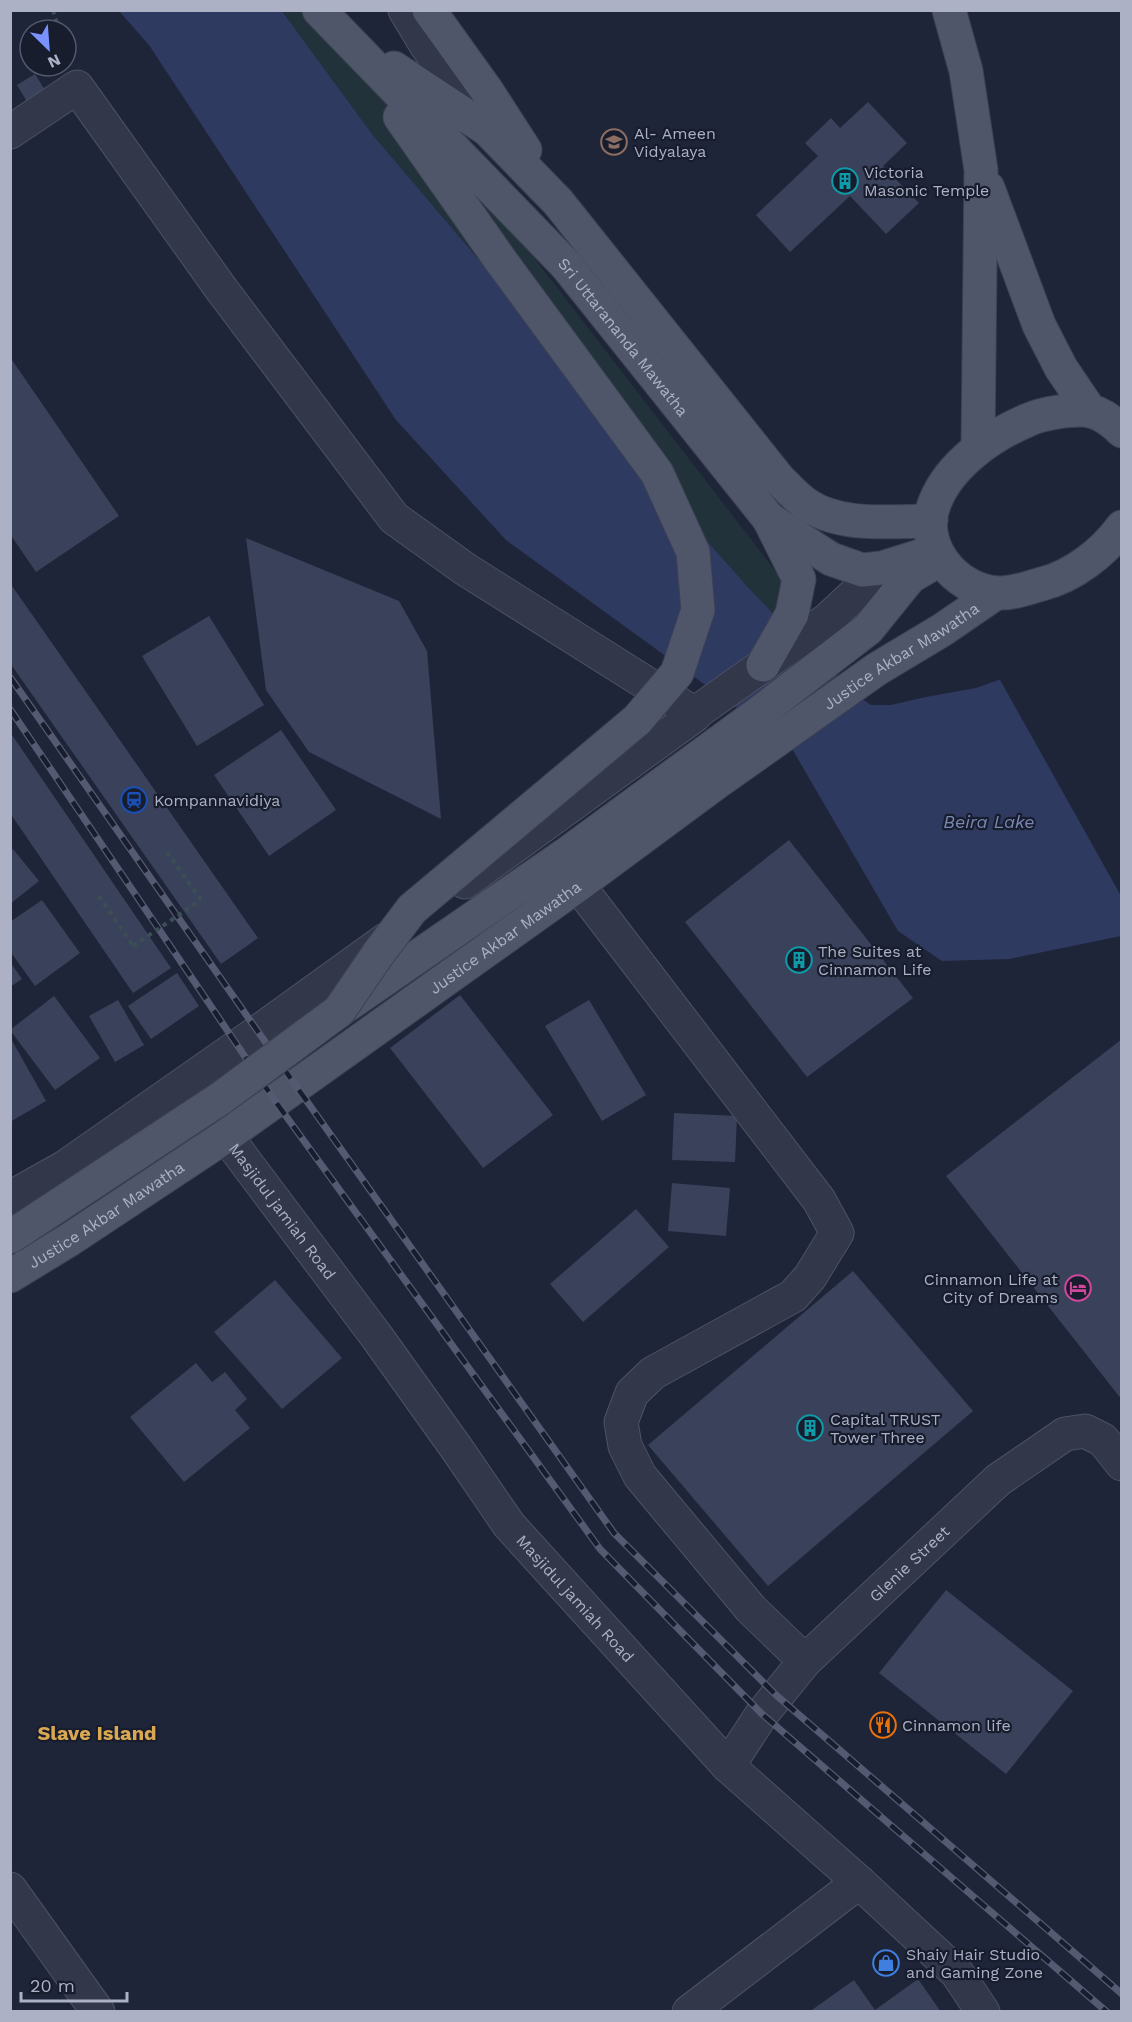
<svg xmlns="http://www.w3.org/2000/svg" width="1132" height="2022" font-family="'Work Sans',sans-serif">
<rect width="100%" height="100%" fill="#1f2539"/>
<path fill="#21323a" d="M282 11H344L820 629 801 643 747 586 630 454 485 267 372 134Z"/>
<path fill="#2f3a60" d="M119 11H282L372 134 485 267 630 454 747 586 801 643 820 629 841 685 871 705H891L926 697 976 688 1121 636V936L1009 959 942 961 898 931 791 747 506 540 396 420 149 45Z"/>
<path fill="#1f2539" d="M1121 634H1122L1121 896 999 678Z"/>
<path fill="#3a415a" d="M35 74 48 95 29 105 17 85Z
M868 102 907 143 883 166 919 203 886 234 850 196 790 252 756 215 818 156 805 143 831 118 840 128Z
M10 357 119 516 36 572 10 534Z
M246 538 399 601 427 651 441 819 309 752 266 690Z
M10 583 258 938 221 964 10 663Z
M209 616 264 705 197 746 142 656Z
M281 730 336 810 269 856 214 775Z
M10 732 171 968 133 993 10 813Z
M789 840 913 998 807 1077 685 922Z
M13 849 39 881 10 904V851Z
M42 900 80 953 35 986 10 951V922Z
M10 962 22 979 10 987Z
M177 973 199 1006 151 1039 128 1006Z
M460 995 553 1115 483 1168 390 1048Z
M54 996 100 1058 55 1090 10 1030Z
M118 1000 144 1045 115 1062 89 1016Z
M589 1000 646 1095 602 1121 545 1026Z
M10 1037 46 1101 10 1122Z
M1122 1039V1400L946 1176Z
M674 1113 737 1116 735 1162 672 1160Z
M672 1183 730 1188 726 1236 668 1231Z
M636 1209 669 1247 583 1322 550 1284Z
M853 1271 973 1411 768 1586 648 1445Z
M275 1280 342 1358 282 1409 214 1332Z
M196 1363 212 1382 225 1372 247 1399 235 1410 250 1428 184 1482 130 1417Z
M946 1590 1073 1691 1006 1774 879 1673Z
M918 1979 941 2012H809L854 1980 875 2010Z"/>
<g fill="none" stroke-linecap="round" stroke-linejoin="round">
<g stroke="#4d5264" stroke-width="35">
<g id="minor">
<path d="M405 10 426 45 486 128"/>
<path d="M10 132 77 87 222 290 394 518 465 569 684 707"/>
<path d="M465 882 695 715 697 712 827 620 856 593 876 584 910 577"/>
<path d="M578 885 819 1200 837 1233 810 1277 793 1296 653 1373 632 1393 621 1422 625 1446 640 1476 751 1609 805 1661"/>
<path id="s1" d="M226 1136 377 1337 457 1449 509 1525 728 1766 859 1882 957 1973 983 2012"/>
<path d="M10 1198 65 1167 258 1032 387 939"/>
<path id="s2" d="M728 1766 762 1714 805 1661 998 1480 1065 1434 1085 1431 1103 1440 1122 1464"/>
<path d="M10 1889 98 2012"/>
<path d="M689 2012 859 1882"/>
</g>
</g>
<g stroke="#3c4153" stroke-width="35">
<g id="major">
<path id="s3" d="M319 10 566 265 769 519 831 559 862 570 882 568 936 551"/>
<path d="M429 10 487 91 525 150"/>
<path d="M949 10 966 71 981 170 978 447"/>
<path d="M394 68 488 130 558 202 778 478C787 487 796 497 806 504 840 528 892 521 931 521"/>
<path d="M400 117 501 261"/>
<path d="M988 188 1039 325 1061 368 1090 411"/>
<path d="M1122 431C1113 422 1103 414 1091 411 1076 408 1043 413 1028 420 992 435 950 464 935 502 917 544 955 590 997 593 1012 594 1027 588 1042 584 1073 576 1103 553 1122 527"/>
<path d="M763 665 792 614 799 579 769 519"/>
<path d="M340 1010 565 855 759 713 868 629 910 577 939 560"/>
<path id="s4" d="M10 1276 69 1240 226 1136 578 885 716 783 877 669 942 630 996 593"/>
</g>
</g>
<path stroke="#3b4e55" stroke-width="4" stroke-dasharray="4.5 4.5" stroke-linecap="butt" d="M53 10 59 30
M167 852 201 900
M99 896 133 946"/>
<use href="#minor" stroke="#323749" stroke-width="33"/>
<use href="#major" stroke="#50566a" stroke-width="33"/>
<g stroke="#545a71" stroke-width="7">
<path id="rail" d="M10 677 296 1086 614 1533 776 1695 1122 1994
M10 709 275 1101 600 1549 762 1714 1107 2012"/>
</g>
<use href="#rail" stroke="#181d2e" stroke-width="4.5" stroke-dasharray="14" stroke-linecap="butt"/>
<g stroke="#3c4153" stroke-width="35" stroke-linecap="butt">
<path id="major-bridge" d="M10 1237 221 1098 339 1011 378 954 412 909 637 720 677 673 698 610 693 552 657 473 501 261"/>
</g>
<path stroke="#3b4e55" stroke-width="4" stroke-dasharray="4.5 4.5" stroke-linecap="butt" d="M133 946 201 900"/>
<use href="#major-bridge" stroke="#50566a" stroke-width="33"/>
</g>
<defs>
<g id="school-ring" transform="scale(1.35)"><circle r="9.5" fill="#181d2e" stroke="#8d6e63" stroke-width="1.5"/><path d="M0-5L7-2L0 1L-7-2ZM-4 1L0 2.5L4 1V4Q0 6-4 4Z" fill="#8d6e63"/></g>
<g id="building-ring" transform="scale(1.35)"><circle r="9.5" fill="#181d2e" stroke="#0f9aa8" stroke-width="1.5"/><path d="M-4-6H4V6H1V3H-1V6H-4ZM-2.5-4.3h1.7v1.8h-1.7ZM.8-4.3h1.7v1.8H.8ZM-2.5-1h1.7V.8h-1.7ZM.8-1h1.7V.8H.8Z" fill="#0f9aa8"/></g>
<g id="station-ring" transform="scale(1.35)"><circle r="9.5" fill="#181d2e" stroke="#1a4fb4" stroke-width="1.5"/><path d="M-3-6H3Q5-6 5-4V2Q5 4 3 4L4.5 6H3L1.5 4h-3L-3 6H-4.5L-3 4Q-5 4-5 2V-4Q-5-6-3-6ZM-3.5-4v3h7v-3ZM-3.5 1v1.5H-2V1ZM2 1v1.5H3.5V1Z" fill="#1a4fb4"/></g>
<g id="hotel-ring" transform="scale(1.35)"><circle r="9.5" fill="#181d2e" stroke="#d1479c" stroke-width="1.5"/><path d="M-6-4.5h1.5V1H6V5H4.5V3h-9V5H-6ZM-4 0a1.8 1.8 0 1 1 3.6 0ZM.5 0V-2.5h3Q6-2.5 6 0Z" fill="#d1479c"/></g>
<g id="restaurant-ring" transform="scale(1.35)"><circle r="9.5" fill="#181d2e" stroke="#e8710a" stroke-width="1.5"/><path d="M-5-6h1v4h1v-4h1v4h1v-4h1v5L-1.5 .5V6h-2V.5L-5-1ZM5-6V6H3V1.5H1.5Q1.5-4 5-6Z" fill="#e8710a"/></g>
<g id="shop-ring" transform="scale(1.35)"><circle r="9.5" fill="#181d2e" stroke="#3f7fe0" stroke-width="1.5"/><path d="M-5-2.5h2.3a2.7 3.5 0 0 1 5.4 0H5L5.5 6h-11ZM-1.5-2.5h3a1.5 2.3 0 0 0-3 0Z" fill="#3f7fe0"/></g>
</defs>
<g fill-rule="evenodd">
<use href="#school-ring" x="614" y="142"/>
<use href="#building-ring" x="845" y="181"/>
<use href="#station-ring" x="134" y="800"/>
<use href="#building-ring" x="799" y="960"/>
<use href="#hotel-ring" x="1078" y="1288"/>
<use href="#building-ring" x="810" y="1428"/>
<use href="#restaurant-ring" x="883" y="1725"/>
<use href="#shop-ring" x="886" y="1963"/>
</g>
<g text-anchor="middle" stroke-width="4.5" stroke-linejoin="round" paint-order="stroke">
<g font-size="16" fill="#acb1c6" stroke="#181d2e" text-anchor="start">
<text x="634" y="139">Al- Ameen<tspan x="634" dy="18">Vidyalaya</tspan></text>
<text x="864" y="178">Victoria<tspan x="864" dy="18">Masonic Temple</tspan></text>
<text x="154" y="806">Kompannavidiya</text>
<text x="818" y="957">The Suites at<tspan x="818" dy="18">Cinnamon Life</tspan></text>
<text x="1058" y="1285" text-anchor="end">Cinnamon Life at<tspan x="1058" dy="18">City of Dreams</tspan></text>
<text x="830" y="1425">Capital TRUST<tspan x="830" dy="18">Tower Three</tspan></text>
<text x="902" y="1731">Cinnamon life</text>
<text x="906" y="1960">Shaiy Hair Studio<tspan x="906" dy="18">and Gaming Zone</tspan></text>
</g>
<g font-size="16" fill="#acb1c6" stroke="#181d2e">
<text dy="6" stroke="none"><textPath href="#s3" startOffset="447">Sri Uttarananda Mawatha</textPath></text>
<text dy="6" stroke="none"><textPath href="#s4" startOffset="1086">Justice Akbar Mawatha</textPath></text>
<text dy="6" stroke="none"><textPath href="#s4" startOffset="600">Justice Akbar Mawatha</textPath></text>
<text dy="6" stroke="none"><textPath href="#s1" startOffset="94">Masjidul jamiah Road</textPath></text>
<text dy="6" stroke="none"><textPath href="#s4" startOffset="114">Justice Akbar Mawatha</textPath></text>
<text dy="6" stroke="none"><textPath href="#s2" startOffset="273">Glenie Street</textPath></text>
<text dy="6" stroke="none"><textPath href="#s1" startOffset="580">Masjidul jamiah Road</textPath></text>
</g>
<g font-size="18" font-style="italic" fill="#7a88b5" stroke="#181d2e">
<text x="989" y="828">Beira Lake</text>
</g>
<g font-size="20" font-weight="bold" fill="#dba852" stroke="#181d2e">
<text x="97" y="1740">Slave Island</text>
</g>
</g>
<rect width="1132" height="2022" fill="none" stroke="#acb1c6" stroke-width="24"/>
<g transform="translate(48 48) rotate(155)"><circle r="28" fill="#181d2e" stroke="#53586b" stroke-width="1.5"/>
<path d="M0-4.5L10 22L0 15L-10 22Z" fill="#7992ff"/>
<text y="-9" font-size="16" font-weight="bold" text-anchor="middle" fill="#acb1c6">N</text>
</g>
<path d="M21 1992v9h106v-9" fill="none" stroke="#acb1c6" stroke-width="3"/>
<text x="30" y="1992" font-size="18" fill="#acb1c6" stroke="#181d2e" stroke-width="4.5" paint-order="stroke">20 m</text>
</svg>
